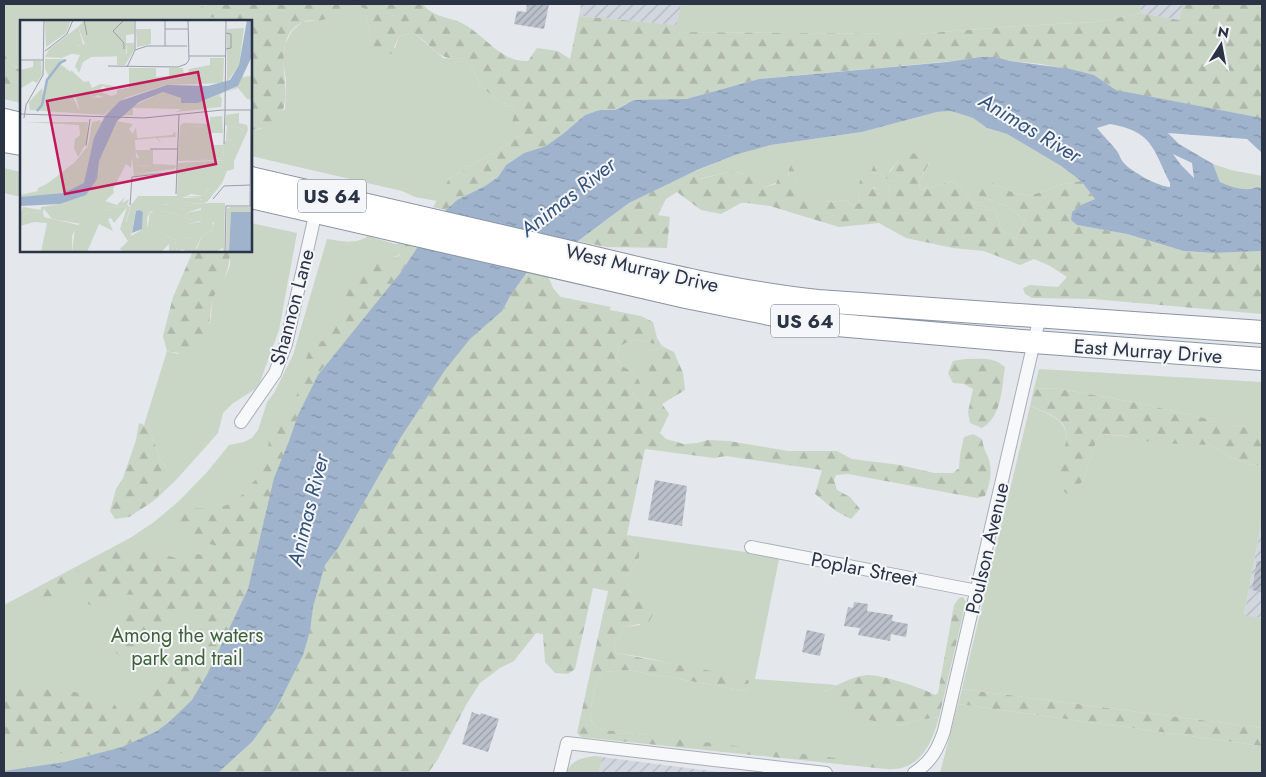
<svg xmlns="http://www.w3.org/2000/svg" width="1266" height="777" font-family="Jost,sans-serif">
<defs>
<pattern id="industrial-furrows" width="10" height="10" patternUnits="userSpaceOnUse" patternTransform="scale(1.25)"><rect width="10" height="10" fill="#d2d6de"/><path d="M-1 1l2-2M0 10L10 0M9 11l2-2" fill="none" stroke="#b4b8c0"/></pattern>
<pattern id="forest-firs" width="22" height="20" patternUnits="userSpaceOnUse" patternTransform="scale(1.25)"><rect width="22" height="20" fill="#c9d6c5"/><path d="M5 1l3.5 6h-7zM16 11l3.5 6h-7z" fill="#adb8ab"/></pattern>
<pattern id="water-ripples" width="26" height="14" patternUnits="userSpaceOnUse" patternTransform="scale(1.25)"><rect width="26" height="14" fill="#9fb4cc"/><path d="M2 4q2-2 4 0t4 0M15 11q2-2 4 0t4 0" fill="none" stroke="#8293a7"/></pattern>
<pattern id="building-hatch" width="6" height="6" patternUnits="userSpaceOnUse" patternTransform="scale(1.25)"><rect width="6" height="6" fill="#bbc0ca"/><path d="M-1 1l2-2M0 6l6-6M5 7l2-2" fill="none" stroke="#989da6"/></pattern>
</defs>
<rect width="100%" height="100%" fill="#e4e7ec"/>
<path fill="url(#industrial-furrows)" d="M581 4H681L677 25 579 16Z
M1140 4H1183L1179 20 1141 13Z
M1262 519V618L1244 616Z
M602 757 726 773H599Z"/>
<path fill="#c9d6c5" d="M4 4H202L201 6 230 12 234 20 233 21H21V69H20L11 64 4 54Z
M681 4H1140L1141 13 1097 22 1018 26 917 34 675 32Z
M359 6 365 8 371 43 395 48 399 36 414 33 443 58 465 60 475 73 480 85 497 100 516 108 515 116 524 134 449 179 437 201 415 197 402 191 251 156V130L261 129 285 109 286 80 283 60 285 44 292 31 302 22 321 20Z
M16 83 21 84V103L4 99V87H7Z
M951 111 973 118 987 128 1007 134 1061 166 1081 181 1058 185 1046 191 1027 196 1009 191 988 181 977 195 1007 206 1025 220 1016 239 1001 230 996 211 973 202 953 181 919 190 920 179 930 163 903 154 889 172H871L882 175 890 181 889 195 879 193 874 187 858 192 860 203 853 205 844 200C816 206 802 193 789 169L788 179 764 187C735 165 732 172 699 179L688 174 738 154 771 145 862 132 937 112Z
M1213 164 1231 170 1262 176V188C1256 186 1255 188 1250 189 1240 190 1229 186 1220 182Z
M4 168 21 172V197L4 193Z
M251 223 297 233 279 330 260 382 255 389 232 404 223 413 218 433 176 480 158 497 167 468 160 459 149 427 144 425 167 351 178 354C184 348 206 331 209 325 213 317 210 306 213 297 218 285 238 266 227 251H251Z
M368 236 395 244 406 242 404 251 388 262 611 307 540 432 346 488 361 604 277 738 4 773V605L130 538 154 522 179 501 208 471 229 445 244 442 252 438 258 430 267 402 274 393 293 355 327 239C341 241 355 245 368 236Z
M657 338 662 346 650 353 651 390 645 402H640L632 394 635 391 636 374 624 367 615 358 620 346 634 339 654 344Z
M1039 369 1262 382V434L1256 430 1138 403 1060 389 1034 388Z
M1030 406C1069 422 1073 427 1059 467L1083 481 1096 442 1101 434 1211 445 1230 457 1250 464 1262 466V519L1244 615 1262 618V728L962 689Z
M627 535 745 552 779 559 755 679 837 685 824 692 898 726 918 720 939 717C932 744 919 772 886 769L887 766 613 731C607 730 599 730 594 725 586 717 595 688 598 677L604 672 627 670 747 691 749 681 642 657 616 653 614 646 624 627 640 625 633 593 627 590V577L639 558V551Z
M958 704 1262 746V773H940Z
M595 756 602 757 599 773H566C571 760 582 758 595 756Z"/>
<path fill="url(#forest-firs)" d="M202 4H423C430 15 445 17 457 21 482 30 499 63 528 61L537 48 558 51 570 59 579 16 677 25 675 32 917 34 1018 26 1097 22 1141 13 1179 20 1183 4H1262V118L1134 94 1116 90 1094 75 1041 64 1010 61 996 57 759 79 686 99 666 101 651 100 625 104 615 110H600L585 115 564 133 546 146 524 153 506 165 498 177 485 186 457 200 446 210 433 207 449 179 524 134 517 131 512 123 516 108 497 100 480 85 475 73 465 60C434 59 437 49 414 33L399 36 391 54 378 51 371 43 365 9 359 6C347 11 335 17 322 20 316 22 309 19 303 22 299 23 294 28 291 31 268 63 312 124 251 130V21H233L230 12 221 18 208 17 201 6Z
M4 54 11 64 19 69H21V84C14 83 10 88 4 87Z
M903 153 925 154 930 162 920 179 919 190 953 181 973 202 996 211 1001 230 1016 239 1025 220 1007 206 977 195 974 184 988 181 1009 191 1027 196 1046 191 1058 185 1081 181 1095 199 1083 204 1077 225 1127 234 1184 251 1214 253 1262 251V314L1093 299 1032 298 1025 294 1023 288 1030 285 1058 287 1067 277 1050 266 1034 259 1020 265 984 251 953 248 906 238 879 223 839 227 770 206 747 203H741L721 214 701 210 677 192 666 199 658 215 670 217 667 248 606 247 578 241 629 203 688 174 700 179 732 171 750 176 764 187 776 184 780 173 788 179 789 169 795 158 806 164 805 174 794 178C808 198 821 205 844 200L853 205 860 203 858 192 860 180C871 185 878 193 889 194L890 181 882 175 871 172 874 165H883L890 172Z
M406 242 419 245 401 272 318 374 298 415 262 528 248 589 208 673 192 700 169 722 157 731 122 747 91 755 41 752 24 748H4V686L69 691 111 699 118 710 135 703 188 647 202 626 204 611 191 609 174 617 141 653 126 662 114 651 113 632 125 618 138 608 139 595 117 594 104 603 89 605 86 599 94 584C74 588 56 597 36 602L38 588 57 577 94 566 117 551 138 548 176 558 195 554 220 556 225 551 221 547 188 538 177 520 182 508C203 508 225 512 241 496 249 489 253 480 262 474L268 454 269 436 282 421 295 399 298 392 297 383 309 351 317 342 329 340 346 299 348 277C353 273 358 267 364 265 382 258 400 266 406 242Z
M193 251H227L230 255C229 265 227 275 221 284 219 289 215 293 213 298 210 306 211 316 209 325 204 348 190 357 167 351L163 336 173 297Z
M528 271 548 276 553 288 564 301 641 316 653 322 657 338 654 344 634 339 620 346 615 358 624 367 636 374 641 386 632 394 640 402H645L651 390 648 363 650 353 662 346 674 352 683 373 685 390 662 404 669 414 660 433 666 439 684 444 697 443 708 440 729 441 788 451H837L852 459 900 465 934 473H953L959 468 960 455 964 437 973 434 982 439C983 446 985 451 988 457 993 471 990 484 985 496L977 498 848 474 836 475 834 480 837 490 850 497 860 509 851 519 836 511 815 494 822 470 726 456 714 458 645 449 627 535 639 551V558L627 577V590L650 603 653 614 649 622 624 627 614 646 616 653 743 677 749 681 747 691 627 670 604 672 598 677C595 688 586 717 594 725 599 730 607 730 613 731L885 764 887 766 886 769 581 737 577 733 608 591 593 588 575 669 568 674 555 673 545 662 543 634 536 633 514 661 500 668 480 683 466 705 438 759 428 773H218L252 742 276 710 292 679 303 655 310 631 313 607 325 565 338 548 401 437 445 370 470 339 502 311 510 296Z
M965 359C979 359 993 356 1005 367 1002 386 1002 417 982 428L970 423 968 412 973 389 964 384 953 383 948 373 953 361Z
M1034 388 1060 389 1138 403 1257 430 1262 434V466L1250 464 1230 457 1211 445 1155 443 1125 436 1101 434 1096 442 1083 481 1067 494 1058 486C1058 479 1057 472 1059 466 1062 453 1073 434 1061 422 1053 414 1040 410 1030 406Z
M139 423 149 427 160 459 167 468 169 477 161 487 158 497 152 502 129 517 115 519 110 511 116 489 123 478 136 440Z
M963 597 966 602 939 717 918 720 898 726 865 719 839 709 823 693C837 685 851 677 867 675 879 674 924 688 935 695L938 693 954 605 959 598Z
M962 689 1262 728V746L958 704Z"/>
<path fill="url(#water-ripples)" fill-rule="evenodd" d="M982 57H996L1010 61 1070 69 1094 75 1116 90 1262 118V153L1247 139 1168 133 1179 144 1213 164 1220 182C1229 186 1240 190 1250 189 1255 188 1256 186 1262 188V251L1214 253 1184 251 1127 234 1077 225 1071 220 1072 212 1083 204 1095 199 1081 181 1061 166 1007 134 987 128 973 118 951 111 937 112 862 132 771 145 738 154 697 170 629 203 578 241 528 271 510 296 502 311 470 339 445 370 401 437 338 548 325 565 313 607 310 631 303 655 276 709 252 742 218 773H4V771L65 762 122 747 157 731 169 722 192 700 208 673 248 589 274 478 289 441 298 415 318 375 401 272 419 245 446 210 457 200 485 186 498 177 506 165 524 153 546 146 564 133 585 115 600 110H615L634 100 686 99 759 79 947 62ZM1110 124C1153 132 1152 147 1170 183V187C1159 187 1130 171 1123 162 1120 159 1120 155 1117 151 1111 143 1103 136 1097 128ZM1173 154 1192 163 1194 178 1181 165Z"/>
<path fill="url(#building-hatch)" d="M527 4H549L544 29 514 24 517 11 526 12Z
M655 480 687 486 682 526 648 520Z
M1257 561H1262V592L1252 590Z
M854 602 868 604 867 611 893 615 892 621 908 624 906 637 891 634 890 641 858 635 860 628 844 626 848 607 853 608Z
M807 630 825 634 820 656 802 652Z
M472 712 480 715 481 713 499 719 488 752 462 744Z"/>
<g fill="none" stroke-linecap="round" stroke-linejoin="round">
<g stroke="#a9aeb7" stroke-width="14">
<path id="street" d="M241 422 275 373 286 344 316 211
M751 547 977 591
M560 773 567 743 826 773
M914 773C931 762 938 749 944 731L1040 316"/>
</g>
<g stroke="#8b94a3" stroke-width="24">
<path id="highway" d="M4 120 21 124
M4 141 21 144
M251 178C356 202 461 226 566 251 649 271 733 292 818 301L1262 332
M251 197 686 297 814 323 1034 342 1262 359"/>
</g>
<use href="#street" stroke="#f7f8fa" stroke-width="12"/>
<use href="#highway" stroke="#fff" stroke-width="22"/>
</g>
<g text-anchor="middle" stroke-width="4" stroke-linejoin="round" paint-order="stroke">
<g fill="#f4f6f9" stroke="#676e7b" stroke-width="1">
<rect x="298" y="179.5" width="68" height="33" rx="4"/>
<rect x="771" y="304.5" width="68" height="33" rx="4"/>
</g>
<g font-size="19" font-weight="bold" fill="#2b3445">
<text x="332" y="203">US 64</text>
<text x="805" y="328">US 64</text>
</g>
<g font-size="20" fill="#2b3445" stroke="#f4f6f9">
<text transform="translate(642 268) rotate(13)" y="7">West Murray Drive</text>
<text transform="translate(292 307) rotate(-75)" y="7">Shannon Lane</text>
<text transform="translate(1148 351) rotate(4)" y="7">East Murray Drive</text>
<text transform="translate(987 548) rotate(-77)" y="7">Poulson Avenue</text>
<text transform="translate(864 569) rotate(11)" y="7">Poplar Street</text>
</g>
<g font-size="20" fill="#3f6138" stroke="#f4f6f9">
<text x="187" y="642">Among the waters<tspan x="187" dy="23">park and trail</tspan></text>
</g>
<g font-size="21" font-style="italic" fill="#34527a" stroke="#f4f6f9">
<text transform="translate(1030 128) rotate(31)" y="7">Animas River</text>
<text transform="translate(568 197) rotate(-38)" y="7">Animas River</text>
<text transform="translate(308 510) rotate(-76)" y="7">Animas River</text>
</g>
</g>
<g transform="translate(20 20)">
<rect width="232" height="232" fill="#e4e7ec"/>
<path d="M25 0H51L46 13 26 27ZM58 7 63 24 70 26 66 31 64 33 56 22V29L51 34 42 38 25 37 29 29ZM224 8 219 45 207 62V9ZM116 9H131V24L117 27ZM106 23H114V30L105 45H97V35L105 36 107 32ZM25 39H46L40 44 51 52V73L59 90 63 78 70 73 73 78 84 77 93 85 84 95 10 90 9 82 22 68 23 75 29 56 25 49ZM13 41H21L22 55 17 63 13 61 0 69V50L13 47ZM109 48H136V57L149 56V48H163L164 56 109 69ZM143 72 161 78 149 80 154 86 139 78 134 86H113ZM81 100 80 103 107 104 102 120 80 131 84 145 55 181H0V175L18 171 55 142 68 126 72 102ZM4 102H68L67 122 58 137 54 128 55 119 60 115 59 105ZM207 105 224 109 214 129 213 121 206 120ZM160 106 164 108 166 115 169 107 190 106V125H203L204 138 158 141ZM115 130H133V144L156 145 155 149 115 154V147L133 146 116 145 119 138ZM205 140 193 158 191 152V164L183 176 171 174 162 178 182 177 180 180 186 183 166 184 163 189 147 184H112L118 176H157L158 143ZM188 183H205L204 232 203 228 195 232 176 231 182 216 193 210 194 202 171 205 169 204 182 201 167 199 166 193 181 190ZM107 185 110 187 106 201 111 216 128 206 130 191 133 195 143 190 162 197 163 209 141 213 155 220 157 232H149V224L141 232H104L100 229 108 221 100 209 107 187 93 188 56 208 52 216V232H21L27 203 14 202 0 206V196L9 192 23 193 24 197 58 205 88 187ZM210 187H232V192L211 194 209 232H206L207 189Z" fill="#c9d6c5"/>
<path d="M65 0H114V14L106 15V36L71 37 63 42 59 53 55 46 60 35 48 33 55 30 52 26 57 21 58 26 64 27V32L67 30 58 7ZM190 38H204L203 63 146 65 105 78 84 96 93 85 84 77 77 75 74 78 70 73 64 77V87L60 91 56 78 51 77V50L64 62 69 61 72 68 80 64 95 66 88 69 83 66 78 71 91 76 97 74V70L168 56 169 49 190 45ZM232 56V80L227 79 218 68 207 72 218 66 222 57ZM203 73 199 76 202 78 201 87 156 92 161 89 113 88V95L102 96 113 86H123L126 82 134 86 139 78 154 86 148 80 161 78V83H178ZM219 93V103L227 105 228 110 214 141V149L207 151 202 163 187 182H181V177L157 176H183L188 169 192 149 194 156 205 140 158 141 204 138 203 125 206 120 213 121 214 128 224 109 205 105 206 95ZM202 96 203 113H190V107L182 106 169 107 166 115 164 108 160 106 163 103 190 104V97ZM83 101 74 118 64 163 56 169 28 175 17 173 18 168 31 162 30 164 60 162 66 149 58 157V149L45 150 54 144 67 142 61 137 70 132 75 106ZM97 101 113 104 109 109 113 114 116 107 117 118 152 115 155 111 156 117 138 118 141 123 136 118 115 120 116 137 119 139 116 145 133 146 115 147V154L149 152 114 156 112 137 111 148 106 144 93 169 94 173 85 181 97 185 105 177 102 183 109 179 107 185 88 187 61 204 32 199 24 189 23 193 9 192 0 196 3 187 21 190V187L40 184 79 152V141ZM123 183 158 185 163 189 166 184 188 183 181 194V188L166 193 167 199 182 200 169 204 171 205 192 201 194 209 182 216 176 228 178 232H173L172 229 178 221 166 218 163 229 157 232 155 220 141 213 153 207 163 209 159 202 162 197 143 190 139 196 129 195 133 192 130 191 127 198V211L118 213 122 209 123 192 120 190 116 191 111 216 104 211 111 184ZM107 187 94 203 91 198 88 199 93 211 79 204 67 232H52L55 208 93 188Z" fill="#c9d6c5"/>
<path d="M166 218 179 221 173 232H165L160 225Z" fill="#c9d6c5"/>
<path d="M227 0H232L233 34 218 66 178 83H161V78L143 72 119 82 97 101 79 141 77 159 66 175 40 184 0 186V177L44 173 64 163 74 118 85 96 100 81 147 65 188 66 210 60 219 45ZM120 190 123 192 122 209 112 213 116 191ZM211 192H232V232H209Z" fill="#9fb4cc"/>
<path fill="none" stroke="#9fb4cc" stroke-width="2.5" d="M17 91 22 85 27 60 40 43 46 40"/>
<path fill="none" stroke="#9a9fa9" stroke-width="1" d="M64 0 67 15M104 0 93 11 104 23V29M145 9H168M145 26V0M206 29 211 28V14L206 13M115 30 127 26H167M25 31 47 14 53 0M169 36H206M1 40H23M88 46 158 47 166 44 169 40 168 0M107 47 115 30V0M205 91 206 0M0 94 124 98 202 90H233M4 98 6 85 23 55 24 0M204 124 205 91M66 126 70 99M130 129H158M156 174 159 95M193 179 204 166 230 165M110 185 112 157 155 152M230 186 231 90M205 232 206 186H233"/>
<path fill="#c2185b" fill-opacity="0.15" stroke="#c2185b" stroke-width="2.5" d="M178 52 196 144 45 174 27 81Z"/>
<rect width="232" height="232" fill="none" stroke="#2b3445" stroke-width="2.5"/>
</g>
<rect width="1266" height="777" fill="none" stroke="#2b3445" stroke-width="10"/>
<g transform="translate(1221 45) rotate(11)" stroke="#f4f6f9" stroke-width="4" paint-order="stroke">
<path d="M0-4L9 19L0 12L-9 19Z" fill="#2b3445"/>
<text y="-8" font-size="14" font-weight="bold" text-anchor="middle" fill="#2b3445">N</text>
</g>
</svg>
